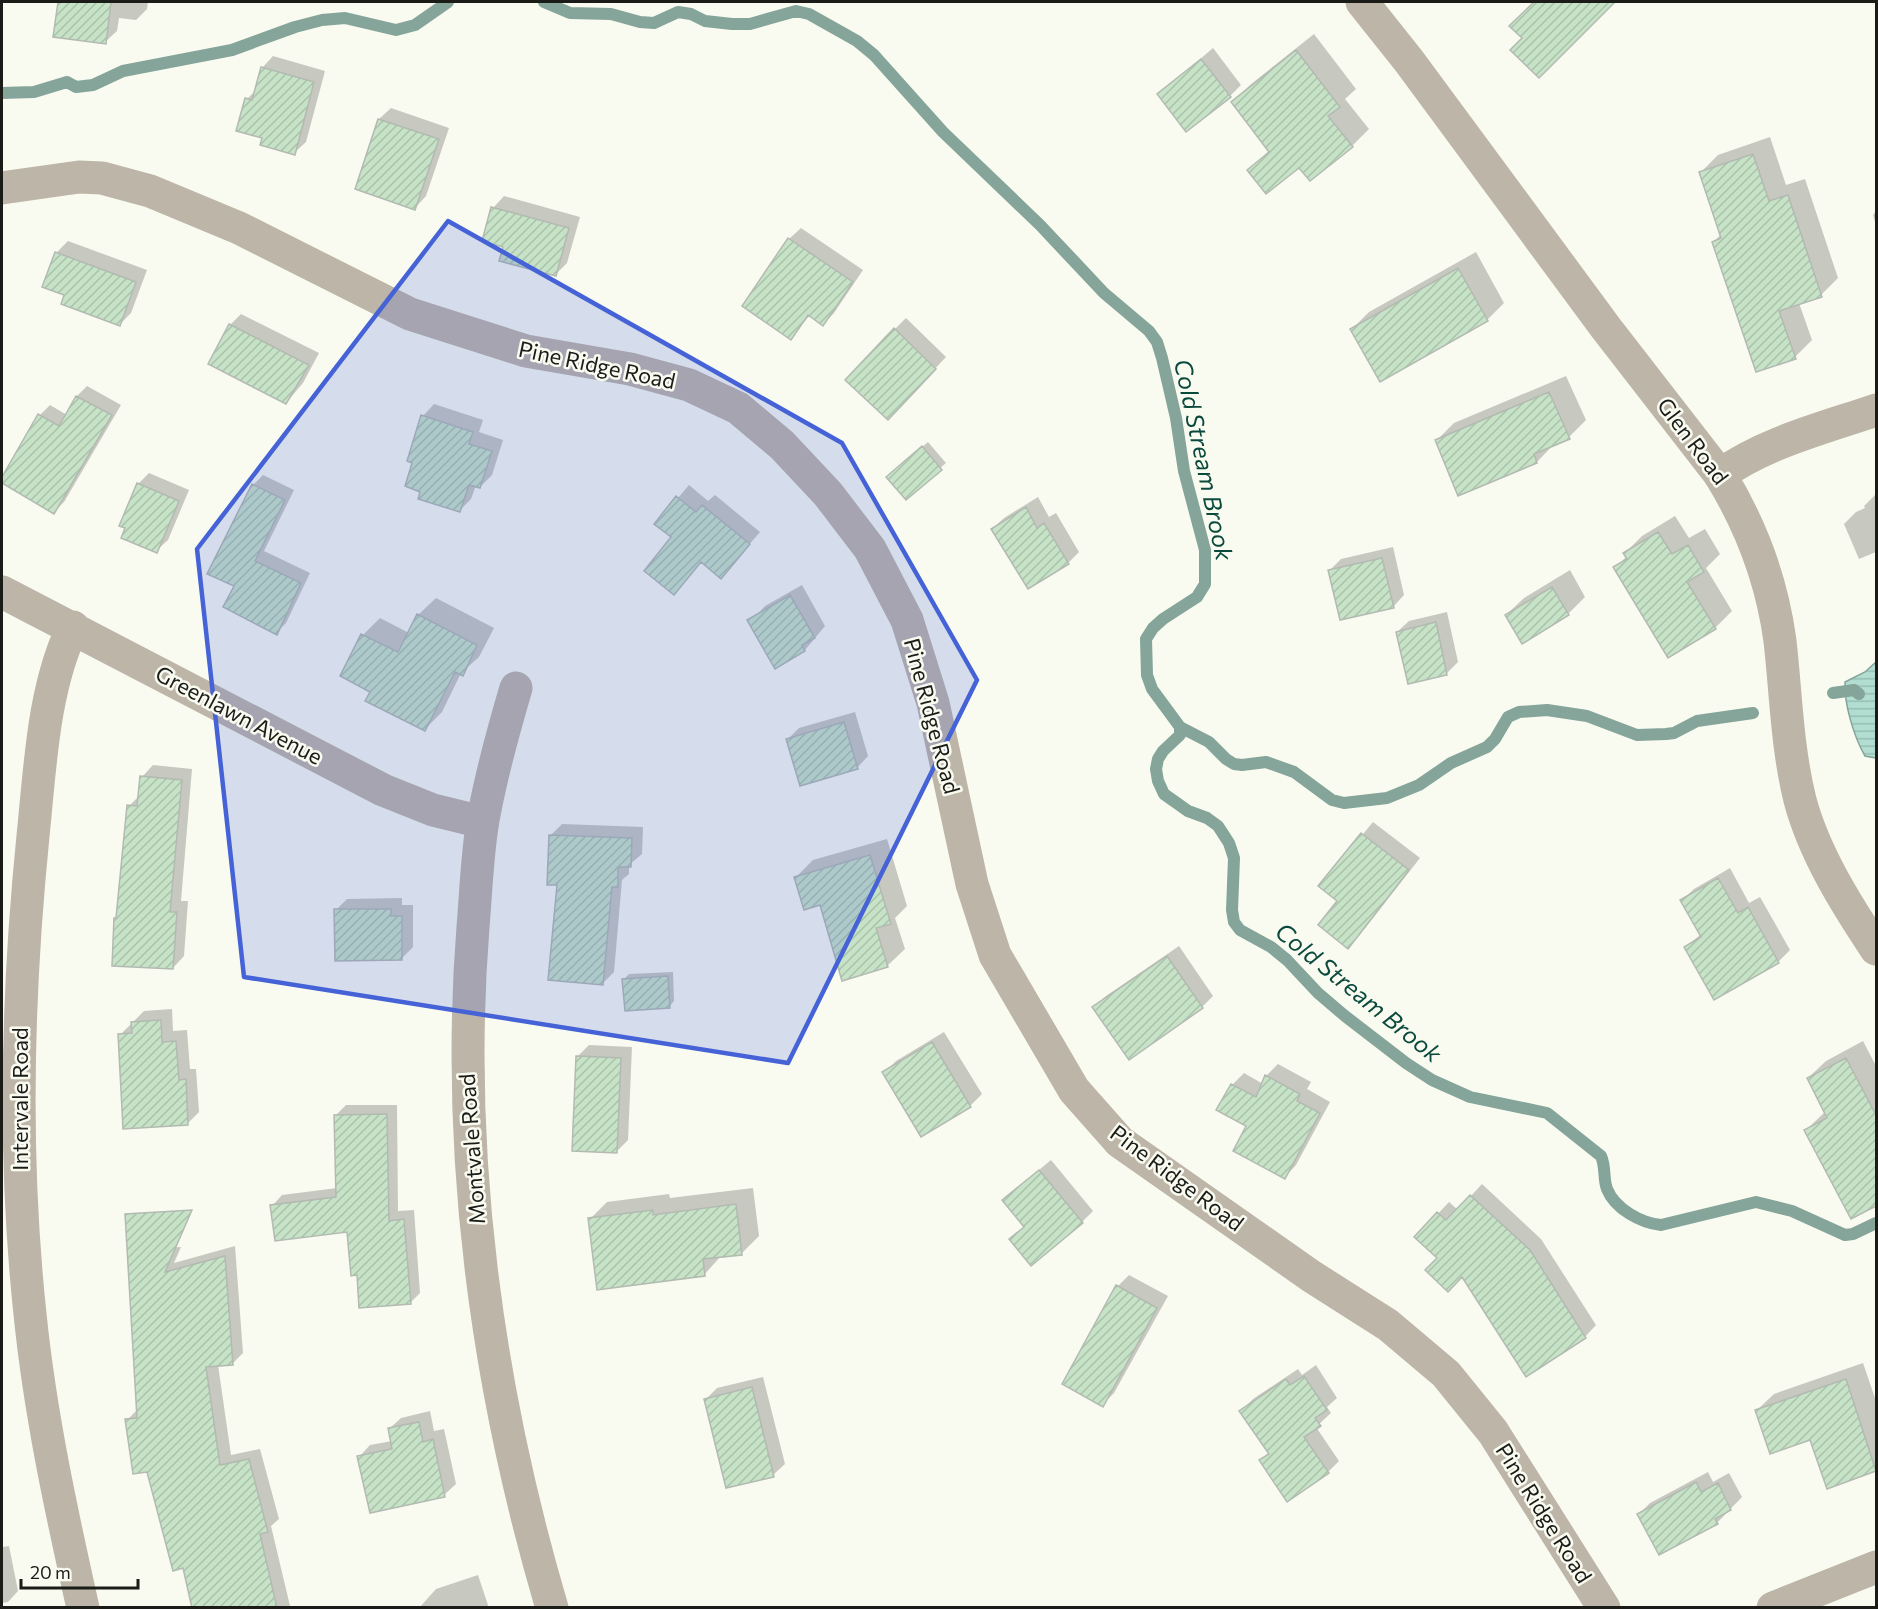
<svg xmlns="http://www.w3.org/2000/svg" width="1878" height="1609" font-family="Commissioner,sans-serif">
<defs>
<pattern id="water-rules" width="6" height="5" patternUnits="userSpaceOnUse" patternTransform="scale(1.5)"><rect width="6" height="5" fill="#b2ded2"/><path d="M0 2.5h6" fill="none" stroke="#98beb4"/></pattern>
<pattern id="building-hatch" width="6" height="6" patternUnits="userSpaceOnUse" patternTransform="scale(1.5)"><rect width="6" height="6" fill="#c7e3c7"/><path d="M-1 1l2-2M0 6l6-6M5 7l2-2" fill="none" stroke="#aac2aa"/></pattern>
</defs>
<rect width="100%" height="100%" fill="#f9fbf1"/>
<path fill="url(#water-rules)" stroke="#85a49a" stroke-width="1.5" d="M1876 662V758L1865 756C1854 737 1844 704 1845 682L1865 672Z"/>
<path fill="#0003" d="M59 2H148L147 9 136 20 119 18 117 31 105 42 55 36Z
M1536 2H1608L1610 4 1511 26Z
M1314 34 1356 89 1345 99 1369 129 1352 146 1299 166 1249 170 1270 150 1233 102 1250 85Z
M1213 48 1241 85 1230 96 1159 94Z
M273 56 325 71 306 142 294 153 264 137 247 99 256 90 262 68Z
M391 108 449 128 426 196 415 208 379 119Z
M1770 137 1786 185 1805 179 1838 278 1821 295 1799 303 1812 340 1795 357 1714 242 1721 234 1701 172 1718 155Z
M504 196 580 217 567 263 555 275 505 246 493 208Z
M1876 211V225L1873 215Z
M801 228 863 270 834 313 823 324 810 315 791 338 789 239Z
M68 241 147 270 131 313 120 324 66 294 44 286 57 252Z
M1476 252 1504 303 1487 320 1352 329 1369 312Z
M241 314 319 353 303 383 286 403 230 325Z
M906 318 946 357 899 407 895 329Z
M1566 376 1586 420 1569 437 1554 444 1537 462 1459 494 1437 440 1454 423Z
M87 386 121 405 64 502 54 512 2 480 40 415 50 405 67 415 77 396Z
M434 404 483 420 479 432 503 440 492 475 480 487 476 485 471 499 460 510 422 491 414 462 423 416Z
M928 442 946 463 906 498 893 472Z
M149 473 189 490 168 540 156 551 127 527 138 484Z
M263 475 294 490 264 551 310 573 286 623 276 633 236 585 209 574 253 485Z
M689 485 708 501 715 495 760 532 721 577 702 561 673 593V537L656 524Z
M1876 494V552L1859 559 1844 524 1856 512 1865 508 1864 506Z
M1038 497 1049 517 1056 513 1079 552 1068 563 992 529 1004 518Z
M1675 516 1689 538 1705 529 1720 554 1706 568 1732 611 1715 628 1615 568 1627 556 1625 553 1642 536Z
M1393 547 1404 595 1393 607 1330 570 1341 559Z
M1570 570 1585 597 1568 614 1506 615 1524 598Z
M802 585 825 626 805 650 754 618 765 606Z
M436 598 494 628 479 657 461 673 442 712 425 729 372 691 342 676 363 635 380 618 409 633 418 615Z
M1447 612 1458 662 1446 674 1397 632 1409 621Z
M855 712 868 756 857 768 788 739 799 728Z
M153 765 192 769 181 901H188L184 956 173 968 118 916 129 806 140 795 142 777Z
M1373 822 1420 858 1359 936 1348 947 1339 901 1320 886Z
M562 824 643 827 642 854 629 865V874L622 880 614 972 602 984 559 884 551 835Z
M887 839 907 906 895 918 905 949 887 966 796 877 813 860Z
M1730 868 1749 903 1760 897 1790 950 1778 962 1714 998 1686 947 1701 934 1682 900 1694 889Z
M402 898V905H413V947L402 958 336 910 347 899Z
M1179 946 1213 996 1202 1007H1094L1106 996Z
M673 972 674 1001 669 1007 624 979 629 974Z
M172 1009 173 1031 187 1030 190 1069H196L199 1112 188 1123 120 1035 144 1011Z
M944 1032 982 1094 970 1106 884 1073 896 1061Z
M1863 1041 1876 1066V1204L1851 1217 1806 1130 1826 1111 1808 1078 1826 1061Z
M589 1045 632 1047 628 1140 616 1152 578 1056Z
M1278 1064 1311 1082 1307 1089 1330 1102 1296 1165 1285 1177 1232 1085 1244 1073 1263 1084 1266 1076Z
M346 1105H397L398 1211 414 1210 420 1293 410 1303 358 1274 349 1230 272 1206 282 1195 337 1188 335 1116Z
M1051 1160 1093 1211 1082 1222 1026 1226 1016 1189Z
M1482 1184 1541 1239 1596 1325 1585 1337 1462 1275 1439 1258 1416 1237 1449 1202 1458 1210Z
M753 1188 759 1236 742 1253 721 1256 704 1275 590 1219 607 1202 669 1194 670 1198Z
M235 1246 243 1353 232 1364 218 1365 231 1455 260 1449 279 1519 271 1526 290 1606 288 1608H194L184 1567 127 1420 138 1409 140 1249 181 1247 174 1263Z
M1129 1275 1168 1296 1114 1393 1102 1405 1118 1286Z
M1863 1363 1876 1401V1470L1828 1487 1811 1438 1756 1411 1774 1394Z
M1316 1365 1337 1398 1327 1407 1331 1413 1316 1427 1339 1461 1328 1472 1261 1461 1269 1452 1241 1411 1253 1399 1298 1369 1302 1375Z
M763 1377 785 1464 773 1475 705 1400 717 1388Z
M430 1411 434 1431 444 1429 456 1484 444 1495 359 1457 370 1445 392 1441 389 1429 401 1418Z
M1708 1472 1713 1482 1729 1473 1742 1497 1717 1523 1660 1553 1639 1514 1650 1503Z
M9 1546 18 1591 8 1602 2 1603V1547Z
M478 1575 489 1608H419L436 1589Z"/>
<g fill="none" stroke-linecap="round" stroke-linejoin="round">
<path stroke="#85a49a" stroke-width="12" d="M544 2 570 13 611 14 640 22 654 23 678 12 691 14 705 21 732 24H750L796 11 809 14 857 41 874 55 943 132 1040 225 1104 293 1149 331 1157 342 1162 358 1176 418 1184 471 1205 550V584L1197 597 1163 619 1153 628 1146 639 1147 675 1152 689 1180 727V735L1163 751 1158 759 1156 769 1158 781 1164 794 1188 811 1207 818 1218 826 1229 843 1234 858 1232 910 1234 922 1240 930 1271 947 1287 960 1318 993 1345 1016 1406 1063 1432 1080 1470 1097 1547 1113 1601 1156C1606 1167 1603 1179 1607 1189 1615 1209 1641 1223 1661 1225L1756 1202 1792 1211 1845 1235 1853 1234 1876 1223
M2 93 34 92 67 82 76 87 93 85 123 71 232 50 295 27 322 20 345 18 396 30 415 25 448 2
M1833 693 1854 690 1859 694
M1180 727 1209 742 1226 759 1234 764 1242 765 1266 762 1294 772 1332 800 1344 803 1387 798 1419 785 1451 763 1487 747 1495 739 1508 717 1519 712 1547 710 1587 716 1637 735 1666 734 1674 733 1697 721 1753 713"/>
</g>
<path fill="url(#building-hatch)" stroke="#b2bab2" stroke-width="1.5" d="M58 2H111L106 44 53 37Z
M1534 2H1615L1539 78 1510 50 1522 38 1509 26Z
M1296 50 1340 107 1328 116 1353 147 1310 181 1299 168 1266 194 1247 170 1269 152 1231 102Z
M1201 59 1231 97 1186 132 1157 94Z
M261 67 314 82 295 155 260 145 262 138 236 131 245 98 252 100Z
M378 119 439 139 415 210 355 189Z
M1753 154 1769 201 1788 195 1822 297 1779 311 1796 359 1756 372 1712 242 1721 238 1699 172Z
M491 207 569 228 556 276 499 261 503 247 482 241Z
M788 238 853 282 823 326 808 315 791 340 742 306Z
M55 252 136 282 120 326 61 304 64 295 42 287Z
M1458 268 1488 321 1380 382 1350 329Z
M229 324 309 365 286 404 208 364Z
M894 328 936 369 888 420 845 380Z
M1549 392 1570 439 1534 454 1537 463 1458 496 1435 440Z
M76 396 112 415 54 514 2 483V477L38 414 59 426Z
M421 415 473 432 469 444 492 451 480 488 469 485 460 512 418 499 420 492 405 486 412 463 407 461Z
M922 446 942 470 906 500 886 477Z
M137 483 179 501 157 553 121 538 125 528 119 526Z
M252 484 285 500 255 561 301 583 277 635 223 607 234 586 207 574Z
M676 496 696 512 702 505 750 544 721 579 701 562 674 595 644 571 671 537 654 524Z
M1026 507 1037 528 1044 523 1069 564 1028 589 991 529Z
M1658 532 1672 554 1688 545 1704 572 1687 582 1716 629 1668 658 1613 567 1627 559 1623 553Z
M1382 558 1394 608 1340 620 1328 570Z
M1552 587 1569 615 1522 644 1505 615Z
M790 595 815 638 802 645 805 651 775 669 747 620Z
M417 614 477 645 463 676 455 672 425 731 365 701 370 692 340 676 361 634 398 652Z
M1436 622 1447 675 1408 684 1396 632Z
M844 722 858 769 800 786 786 739Z
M140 776 182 780 170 912H177L173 969 112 966 114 918H116L127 805 137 806Z
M1361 833 1409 870 1348 949 1318 925 1337 901 1318 886Z
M549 835 632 838 631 867H618V887H612L603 985 548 980 557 885H547Z
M870 855 891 924 876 928 888 967 842 981 820 905 804 910 794 877Z
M1718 878 1738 913 1748 907 1779 963 1714 1000 1684 947 1701 937 1680 900Z
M334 909H391V916H402V960L335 961Z
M1167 956 1203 1008 1129 1060 1092 1007Z
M668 976 670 1008 625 1011 622 979Z
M161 1020 162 1042 176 1041 179 1080 186 1079 188 1125 123 1129 118 1034 132 1033 131 1022Z
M932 1042 971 1107 921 1137 882 1072Z
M576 1056 621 1058 617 1153 572 1151Z
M1846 1058 1876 1115V1206L1851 1219 1804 1130 1827 1118 1807 1078Z
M1265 1075 1300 1094 1297 1101 1320 1113 1285 1179 1233 1151 1246 1126 1216 1110 1231 1084 1256 1097Z
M387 1114 389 1221 404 1219 411 1304 359 1308 357 1275 351 1276 347 1232 275 1241 270 1205 336 1197 334 1115Z
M1039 1170 1083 1223 1031 1266 1009 1239 1024 1227 1002 1200Z
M1470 1195 1530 1250 1586 1338 1526 1377 1462 1277 1448 1292 1425 1270 1437 1258 1414 1237 1437 1212 1446 1220Z
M736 1204 742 1255 703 1259 705 1276 597 1290 588 1218 653 1210V1215Z
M192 1210 165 1272 225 1256 233 1365 206 1367 220 1465 249 1459 268 1532 260 1534 277 1608H192L183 1568 173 1571 147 1472 133 1474 125 1419 137 1418 125 1214Z
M1116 1285 1157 1308 1103 1407 1062 1384Z
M1304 1376 1327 1410 1315 1418 1321 1426 1304 1437 1329 1473 1287 1502 1259 1460 1269 1454 1239 1411 1286 1379 1290 1385Z
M1846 1379 1876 1471 1827 1489 1810 1440 1770 1454 1755 1410Z
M752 1387 774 1477 726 1488 704 1399Z
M419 1422 423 1442 433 1439 445 1497 370 1513 357 1456 392 1449 388 1428Z
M1696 1482 1701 1492 1718 1483 1731 1510 1715 1519 1718 1524 1659 1555 1637 1514Z"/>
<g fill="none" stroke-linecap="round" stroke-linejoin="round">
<path stroke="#bdb5a7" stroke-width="33" d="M2 188 79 177 102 178 150 191 239 228 410 314 526 351 630 369 689 385 738 408 782 445 828 494 870 549 907 620 933 703 972 884 995 955 1074 1090 1120 1142 1311 1276 1388 1325 1446 1374 1493 1432 1604 1608
M1720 475C1766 442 1824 428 1876 410
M2 592 383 790 433 810 482 822
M73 627C43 688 40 769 33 836 17 995 13 1155 30 1314 40 1413 61 1510 83 1608
M516 688C503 732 491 775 483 820 477 855 476 892 473 927 455 1155 487 1388 552 1608
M1773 1608 1876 1567"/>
<path stroke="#bdb5a7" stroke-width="33" d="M1362 2 1409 61 1606 328 1720 475C1752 527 1772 581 1780 641 1786 694 1787 748 1800 800 1814 853 1846 904 1876 949"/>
</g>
<path fill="#4563d6" fill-opacity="0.2" stroke="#4563d6" stroke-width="4.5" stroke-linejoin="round" d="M448 221 842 443 977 680 788 1063 244 977 197 549Z"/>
<g text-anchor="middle" stroke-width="5" stroke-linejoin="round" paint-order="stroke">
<g font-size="22" fill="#1b1c18" stroke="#f9fbf1">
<text transform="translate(597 365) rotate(12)" y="8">Pine Ridge Road</text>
<text transform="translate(1693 441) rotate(53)" y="8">Glen Road</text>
<text transform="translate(239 715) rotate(28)" y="8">Greenlawn Avenue</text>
<text transform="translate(932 716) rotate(75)" y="8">Pine Ridge Road</text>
<text transform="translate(20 1099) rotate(-90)" y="8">Intervale Road</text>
<text transform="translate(472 1149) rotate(-94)" y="8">Montvale Road</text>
<text transform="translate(1177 1178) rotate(37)" y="8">Pine Ridge Road</text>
<text transform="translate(1544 1513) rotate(58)" y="8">Pine Ridge Road</text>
</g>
<g font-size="24" font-style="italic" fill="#0b493d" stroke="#f9fbf1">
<text transform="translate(1203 460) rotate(78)" y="8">Cold Stream Brook</text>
<text transform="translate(1358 993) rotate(39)" y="8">Cold Stream Brook</text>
</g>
</g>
<rect width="1878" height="1609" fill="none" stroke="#1b1c18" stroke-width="6"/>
<path d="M21 1579v9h117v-9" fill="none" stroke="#1b1c18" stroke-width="3"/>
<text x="30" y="1579" font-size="18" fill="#1b1c18" stroke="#f9fbf1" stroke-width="4.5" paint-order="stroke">20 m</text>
</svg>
